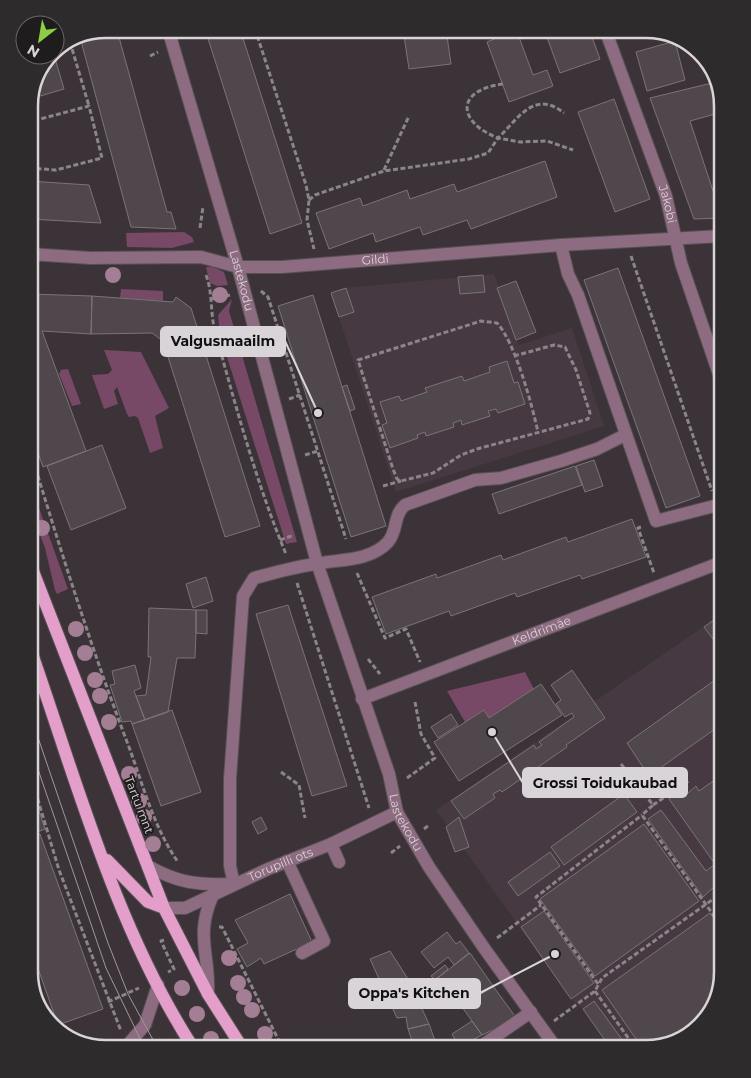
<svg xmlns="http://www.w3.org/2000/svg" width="751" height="1078" font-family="Montserrat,sans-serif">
<rect width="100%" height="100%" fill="#3b3337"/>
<path fill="#473942" d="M494 274 519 345 572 328 604 426 396 492 331 293 346 288Z
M722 614V973L712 1011 684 1039 646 1049H611L583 1009 571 999 436 810Z"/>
<path fill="#784867" d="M184 232 192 237 194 242 172 248 127 247 126 233Z
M206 267H213L224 272 228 285 217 286 210 283Z
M121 289 163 291V301L120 298Z
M232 299 229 311 297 542 286 544 220 335 218 315Z
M104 350 141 352 169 408 155 416 163 448 150 453 138 418 135 416 129 417 127 414 117 387 114 391 118 404 104 409 92 375 108 374 112 370Z
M68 369 81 404 72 406 59 374 61 370Z
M29 480 68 589 57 594 55 590 45 548 29 507Z
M525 672 534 689 489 718 484 710 465 722 447 691Z"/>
<path fill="#50474c" stroke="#7c7378" d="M105 29H120L117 30 167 212H171L176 229 131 227 81 41Z
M205 29H240L302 223 270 234Z
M403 29H446L451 64 409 69Z
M496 29H516L533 75 547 70 553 86 509 102 487 42 499 37Z
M544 29H589L600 59 560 73Z
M675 41 685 80 647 91 636 52Z
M51 55H54L64 89 30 99Z
M716 82 722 112 690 121 714 194 722 192V218L694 219 650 98Z
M614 99 650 199 615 212 578 112Z
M545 161 557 197 471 229 467 220 423 235 420 227 376 242 373 233 329 249 316 213 360 198 363 206 407 190 410 199 454 184 457 192Z
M29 181 89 185 101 223 29 219Z
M618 268 700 496 666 508 584 280Z
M483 275 485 292 460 294 458 277Z
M516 281 536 332 516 340 497 288Z
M346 288 354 312 339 317 331 293Z
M29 294 92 296 91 334 42 331 86 451 43 467 29 427Z
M313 295 386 526 351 537 278 306Z
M92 296 173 302 176 297 191 308 260 526 225 537 163 341 152 333 91 334Z
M507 361 514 383 518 382 525 404 498 413 496 409 488 411 490 416 462 425 461 420 453 423 454 427 426 436 425 432 417 435 418 438 390 448 382 425 387 423 380 402 399 396 401 401 427 392 425 388 462 376 464 381 490 372 489 367Z
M347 385 355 409 350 411 342 387Z
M102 445 126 508 71 530 47 466Z
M594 460 603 486 585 492 576 466Z
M575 466 582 485 499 514 492 494Z
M632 519 646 557 582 579 580 575 517 597 515 593 451 616 449 611 386 634 372 597 436 574 437 578 501 555 503 560 566 537 568 542Z
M206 577 213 601 193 608 186 584Z
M288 605 347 786 312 796 256 614Z
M149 608 196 610V633L195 658H177L168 712 145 720 136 696 146 695 151 657H148Z
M196 610H207V634L196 633Z
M722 614V651L704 627Z
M135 665 141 688 134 691 145 720 132 724 131 721 122 722 110 685 115 684 112 671Z
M572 670 605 718 566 745 567 747 502 792 500 790 493 794 495 798 464 819 451 801 534 745 536 749 542 745 539 742 574 717 572 713 565 717 556 704 561 700 551 685Z
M722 675V724L649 776 627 743Z
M541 684 562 715 459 781 434 742 484 710 489 718Z
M172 710 201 792 161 806 132 724Z
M451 714 458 725 438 738 431 727Z
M719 777 722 782V900L714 887 703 897 648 819 661 810 706 871 715 864 669 799 684 788 687 794 696 786 699 791Z
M29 780 45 829 29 835Z
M624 794 637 812 564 865 551 847Z
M261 817 267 829 258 834 252 822Z
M459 817 469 847 455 852 446 827Z
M644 824 699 901 595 976 540 899Z
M40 834 103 1009 58 1025 29 943V838Z
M550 852 560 866 518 896 508 882Z
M290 894 312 942 264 964 261 958 247 967 237 949 248 943 235 920Z
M544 911 594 983 571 999 521 927Z
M710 913 722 930V973L712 1011 680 1040 643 1049 602 990Z
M447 932 456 944 460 941 469 953 454 965 448 957 434 968 421 952Z
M390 951 408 979 402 983 412 999 417 998 429 1024 408 1029 406 1017 397 1018 370 959Z
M470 953 493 986 462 1007 456 998 450 1002 435 980Z
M445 965 448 969 435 980 431 976Z
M493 986 517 1019 482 1035 462 1007Z
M594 1001 629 1049H611L583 1009Z
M472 1021 482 1035 459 1047 452 1034Z
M429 1024 438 1049H415L408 1029Z
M499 1040 505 1049H486Z"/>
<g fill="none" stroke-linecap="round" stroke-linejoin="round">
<g stroke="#575054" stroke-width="14">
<g id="minor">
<path id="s1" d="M168 29 238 267 317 563 389 774 397 812 429 867 484 948 557 1049"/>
<path id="s2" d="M605 29 666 196 681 263 722 383"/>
<path d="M561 245 568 274 578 295 656 521 722 504"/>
<path id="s3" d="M29 254 91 258 201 257 238 267H282L561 245 722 236"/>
<path id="s4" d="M362 699 722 562"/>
<path d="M331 844 339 862"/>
<path d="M287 861 324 941 302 953"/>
<path d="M148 866C178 883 197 885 232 884"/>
<path d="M234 884 230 866V779L243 596 254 578C274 573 294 567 315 564 338 559 370 562 388 542 398 531 393 515 405 505L475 480 501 478 561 461 597 449 625 435"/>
<path id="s5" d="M164 908H185L268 869 331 844 397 812"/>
<path d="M208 994C210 955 195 936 212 897"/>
<path d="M124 1049 145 1025 158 985"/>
<path d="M477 1049 531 1012"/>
</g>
</g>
<g stroke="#575054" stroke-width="14">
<path id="major" d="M29 561 164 908 208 994 243 1049
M29 645C76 779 116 929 194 1049
M107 860 148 902 164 908"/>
</g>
<path stroke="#8b8488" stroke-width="3" stroke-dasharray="5 2.5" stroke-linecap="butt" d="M187 29 189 38
M255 29 306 185 309 200 307 220 314 249
M70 42 89 106
M150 56 158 52
M503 84C455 90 457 122 498 138 518 119 534 89 564 113
M29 168 56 170 102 158 89 106 29 122
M384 170 409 116
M309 200 315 195 384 171 469 159 488 153 498 138 520 142 547 141 573 150
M200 228 203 207
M631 256 712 491
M206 275C213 293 210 313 215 331 235 404 257 485 286 554
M261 291 268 297 346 539
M211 299 230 295
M514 356 554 345 565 347 576 370 590 413 588 419 477 449 461 455 433 473 401 481 397 479 393 469 358 360 481 321 497 323C515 342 532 405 538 432
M289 399 300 395
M29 447C60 548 91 648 129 747 143 785 154 828 178 862
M305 455 318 451
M383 486 401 481
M641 527 638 528 654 573
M280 540 294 535
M357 573 385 638 406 629 420 662
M297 583 369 808
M368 659 380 674
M621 764 653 805 642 815 722 927
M29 770 59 870 121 1031
M281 772 299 785 305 818
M407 778 435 758 421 734 415 702
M653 805 690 780
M424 829 429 825
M391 853 400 846
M219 927H222L283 1049
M497 938 541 905
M164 940 161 941 174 969 168 972
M598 984 536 897 642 815
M595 991 636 1049
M108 1002 139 988
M554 1021 595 991 602 978 719 895
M98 1048 109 1043"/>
<use href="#minor" stroke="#8d6b80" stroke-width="12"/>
<use href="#major" stroke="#e39eca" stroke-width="12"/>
<path stroke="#9f999c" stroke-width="1" d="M29 711 108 943 128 994 158 1049
M29 743 106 968 145 1049"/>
</g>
<g fill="#a47e95">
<circle cx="113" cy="275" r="8"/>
<circle cx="220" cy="295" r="8"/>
<circle cx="42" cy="528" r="8"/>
<circle cx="76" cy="629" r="8"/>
<circle cx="85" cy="653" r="8"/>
<circle cx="95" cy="680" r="8"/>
<circle cx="100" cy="696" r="8"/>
<circle cx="109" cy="722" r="8"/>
<circle cx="129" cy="774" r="8"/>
<circle cx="139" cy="801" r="8"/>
<circle cx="144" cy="817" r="8"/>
<circle cx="153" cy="844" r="8"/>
<circle cx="229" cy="958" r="8"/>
<circle cx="238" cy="983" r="8"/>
<circle cx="182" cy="988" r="8"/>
<circle cx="244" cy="997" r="8"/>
<circle cx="252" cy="1010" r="8"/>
<circle cx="197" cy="1014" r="8"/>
<circle cx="265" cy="1034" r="8"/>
<circle cx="211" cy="1039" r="8"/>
</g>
<g text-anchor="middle" stroke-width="4" stroke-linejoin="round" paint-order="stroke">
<g font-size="12" fill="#d9d4d7" stroke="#1f1c1e">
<text dy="4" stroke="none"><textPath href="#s2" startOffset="186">Jakobi</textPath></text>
<text dy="4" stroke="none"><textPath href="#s3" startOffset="348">Gildi</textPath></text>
<text dy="4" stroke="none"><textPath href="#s1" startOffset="262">Lastekodu</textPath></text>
<text dy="4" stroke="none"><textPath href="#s4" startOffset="192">Keldrimäe</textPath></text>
<text transform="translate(139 805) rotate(69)" y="4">Tartu mnt</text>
<text dy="4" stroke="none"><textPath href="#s1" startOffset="829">Lastekodu</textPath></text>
<text dy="4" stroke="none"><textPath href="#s5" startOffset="126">Torupilli ots</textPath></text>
</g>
</g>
<path d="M0 0H751V1078H0ZM106 38H646A68 68 0 0 1 714 106V972A68 68 0 0 1 646 1040H106A68 68 0 0 1 38 972V106A68 68 0 0 1 106 38Z" fill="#2e2b2d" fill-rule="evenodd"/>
<path fill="none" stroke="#d9d4d7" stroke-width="2.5" d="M106 38H646A68 68 0 0 1 714 106V972A68 68 0 0 1 646 1040H106A68 68 0 0 1 38 972V106A68 68 0 0 1 106 38Z"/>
<path fill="none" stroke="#d9d4d7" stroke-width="2" d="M318 413L285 341M492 732L523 783M555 954L480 993"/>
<g fill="#d9d4d7" stroke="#1f1c1e" stroke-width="2">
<circle cx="318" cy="413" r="5"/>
<circle cx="492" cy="732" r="5"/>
<circle cx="555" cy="954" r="5"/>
</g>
<g fill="#d9d4d7" stroke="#d9d4d7" stroke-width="2">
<rect x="161" y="327" width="124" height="29" rx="5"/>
<rect x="523" y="768" width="164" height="29" rx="5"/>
<rect x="349" y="979" width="131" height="29" rx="5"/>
</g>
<g font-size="14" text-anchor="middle" font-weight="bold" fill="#111">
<text x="223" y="346">Valgusmaailm</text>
<text x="605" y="788">Grossi Toidukaubad</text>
<text x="414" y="998">Oppa's Kitchen</text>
</g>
<g transform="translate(40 40) rotate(211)"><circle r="24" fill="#1f1c1e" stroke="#696668"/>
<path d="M0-4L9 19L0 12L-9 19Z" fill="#8ece43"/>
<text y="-8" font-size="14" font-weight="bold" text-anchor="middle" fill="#d9d4d7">N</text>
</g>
</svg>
